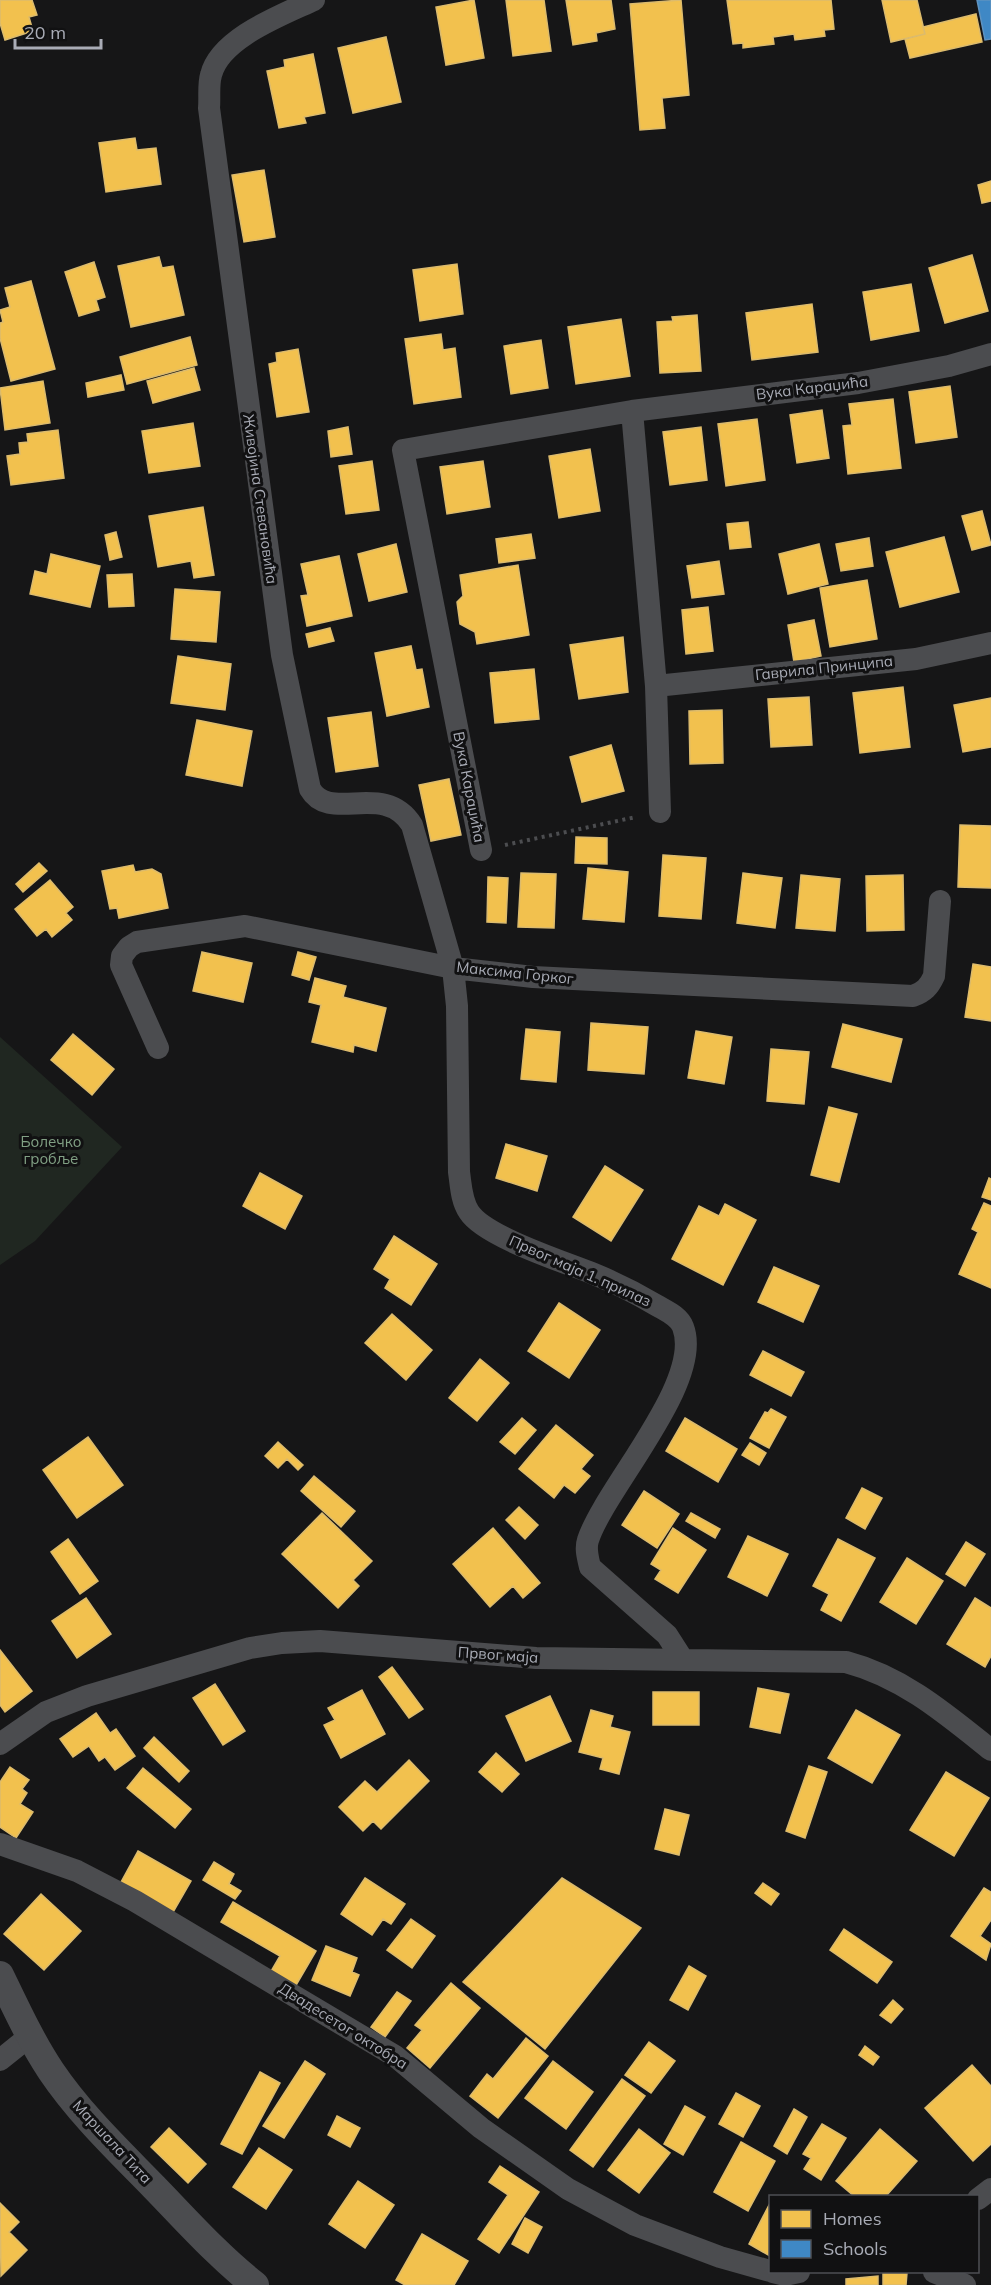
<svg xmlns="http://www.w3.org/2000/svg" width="991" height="2285" font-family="Mulish,sans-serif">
<rect width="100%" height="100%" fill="#161617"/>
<path fill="#202721" d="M0 1037 122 1147 35 1241 0 1265Z"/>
<path fill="#f2c14e" stroke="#dcbb6d" stroke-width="1.5" d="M0 0H32L37 15 29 17 33 31 5 40 0 23Z
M474 0 484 58 446 65 436 7Z
M506 0H544L551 51 513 56Z
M566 0H611L615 29 596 33 597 41 573 45Z
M681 0 689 95 662 98 665 128 640 130 630 4Z
M727 0H831L834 29 824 30 825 36 795 40 794 34 773 37 774 44 743 48V43L733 44Z
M882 0H917L925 34 891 42Z
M976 14 982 42 910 58 905 39 925 34 923 27Z
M386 37 401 102 353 113 338 48Z
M313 54 325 113 304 117 306 123 279 128 267 71 285 67 284 60Z
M135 138 137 150 156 148 161 184 106 192 99 143Z
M264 170 275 237 244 242 232 175Z
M991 181V201L982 203 978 185Z
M972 255 988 311 945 323 929 268Z
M159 257 162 268 173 266 184 315 131 327 118 266Z
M94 262 105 297 96 300 99 310 79 316 65 272Z
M457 264 463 314 420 321 413 270Z
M31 281 55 369 11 381 0 338V323L3 322 0 310 10 307 5 288Z
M911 284 919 331 871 340 863 292Z
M812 304 818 352 752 360 746 313Z
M697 315 701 371 660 373 657 322 673 321 672 317Z
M621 319 630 376 576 384 568 327Z
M441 334 443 350 455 348 461 397 414 404 405 339Z
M190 337 197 365 127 384 120 357Z
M541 340 548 388 511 394 504 346Z
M298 349 309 412 277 417 269 364 277 362 276 353Z
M194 368 200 390 153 403 147 381Z
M121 375 124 390 88 397 86 383Z
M43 381 50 423 5 430 0 388Z
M950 386 957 437 916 443 909 392Z
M893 399 901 468 848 474 843 426 852 425 849 404Z
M822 410 829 458 797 463 790 415Z
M757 419 765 480 726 486 718 424Z
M193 423 200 466 149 473 142 431Z
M348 427 352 454 331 457 328 431Z
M701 427 707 480 670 485 663 432Z
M58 430 64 478 11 485 7 456 20 454 19 443 28 442 27 434Z
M590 449 600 511 559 518 549 456Z
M372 461 379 510 346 514 339 466Z
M483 461 490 507 447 514 440 467Z
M203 507 214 575 194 578 191 561 158 567 149 516Z
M982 511 991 545 972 550 962 516Z
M748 522 751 547 730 549 727 524Z
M116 532 122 557 110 560 105 535Z
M531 534 535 558 499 563 496 539Z
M944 537 959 592 900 607 886 552Z
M869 538 873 566 841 571 836 544Z
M396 544 407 592 369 601 358 554Z
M819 544 828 584 788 594 779 554Z
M51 554 100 566 90 607 30 594 35 571 47 574Z
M339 556 352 616 307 626 301 596 308 595 301 564Z
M719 561 724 594 692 598 687 566Z
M518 565 529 635 477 644 475 632 460 624 457 602 463 596 460 575Z
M132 574 134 606 109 607 107 575Z
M867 580 877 639 830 647 820 588Z
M175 589 220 592 216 642 171 639Z
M708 607 713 651 686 654 682 610Z
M814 620 821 656 794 662 788 625Z
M330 628 334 641 309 647 306 634Z
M623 637 628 692 579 699 570 645Z
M411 646 416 670 422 669 429 707 387 716 375 653Z
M178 656 231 664 225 710 171 703Z
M534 669 539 719 495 723 490 673Z
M903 687 910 747 860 753 853 693Z
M809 697 812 745 771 747 768 699Z
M991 698V747L963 752 954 705Z
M722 710 723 763 690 764 689 711Z
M371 712 378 766 336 772 328 718Z
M197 720 252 731 242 786 186 775Z
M611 745 624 791 582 802 570 757Z
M449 779 461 835 431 841 419 785Z
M960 825 991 826V888L958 887Z
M576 837 607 838V864L575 863Z
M663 855 706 858 701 919 659 916Z
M39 863 47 871 23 892 16 884Z
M133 865 135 872 152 869 161 874 168 908 119 918 117 908 110 909 102 871Z
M588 868 628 872 624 922 583 919Z
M521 873 556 874 554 928 518 927Z
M743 873 782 878 775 928 737 923Z
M801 875 840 879 835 931 796 928Z
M903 875 904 930 867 931 866 876Z
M488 877 508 878 506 923 487 922Z
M50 880 73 907 66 913 72 920 52 937 46 929 37 936 15 909Z
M202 952 252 963 243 1002 193 991Z
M298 952 316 957 309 980 292 975Z
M973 964 991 967V1021L965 1017Z
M315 978 346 986 343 997 386 1008 376 1051 354 1045 353 1052 312 1042 321 1005 309 1002Z
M591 1023 648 1027 644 1074 588 1070Z
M843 1024 902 1039 891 1082 832 1067Z
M526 1029 560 1032 556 1082 521 1079Z
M696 1031 732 1037 724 1084 688 1078Z
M73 1034 114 1069 92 1095 51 1060Z
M771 1049 809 1052 804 1104 767 1101Z
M829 1107 857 1114 839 1182 811 1175Z
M506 1144 547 1156 537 1191 496 1178Z
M605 1166 643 1190 611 1241 573 1217Z
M260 1173 302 1196 285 1229 243 1206Z
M989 1178 991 1179V1200L982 1197Z
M984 1203 991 1206V1288L959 1274 978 1232 972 1229Z
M725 1204 756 1220 723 1285 672 1259 699 1206 719 1216Z
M394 1236 437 1264 411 1305 385 1288 390 1279 374 1269Z
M774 1267 819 1286 803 1322 758 1302Z
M559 1303 600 1330 569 1378 528 1351Z
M392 1314 432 1350 406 1380 365 1343Z
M763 1351 804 1372 791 1396 750 1375Z
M480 1359 509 1383 477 1421 449 1398Z
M771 1409 786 1417 769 1448 750 1438 765 1412 768 1413Z
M522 1418 536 1430 515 1454 500 1442Z
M685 1418 737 1449 718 1482 666 1451Z
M556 1425 593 1455 581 1469 590 1476 575 1493 564 1485 554 1498 519 1469Z
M88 1437 123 1485 77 1518 43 1470Z
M278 1442 303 1465 298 1470 287 1459 278 1468 265 1456Z
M750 1443 766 1453 759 1465 742 1455Z
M314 1476 355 1511 341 1527 301 1491Z
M862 1488 882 1498 865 1529 846 1518Z
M644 1491 679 1514 657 1548 622 1525Z
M519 1507 538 1525 525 1539 506 1520Z
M322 1513 372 1561 353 1580 359 1586 338 1608 282 1554Z
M691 1513 720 1529 715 1538 686 1521Z
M493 1528 540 1583 523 1598 513 1586 490 1607 453 1564Z
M673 1528 706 1550 678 1593 655 1579 661 1570 651 1564Z
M748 1536 788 1554 767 1596 728 1577Z
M68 1539 98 1581 80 1594 51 1552Z
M838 1539 875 1558 841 1621 821 1610 829 1594 813 1586Z
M966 1542 985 1554 965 1586 946 1574Z
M907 1558 943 1581 916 1624 880 1602Z
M86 1598 111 1634 77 1658 52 1621Z
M975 1598 991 1608V1656L985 1667 947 1644Z
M0 1650 32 1691 5 1712 0 1705Z
M392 1667 423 1709 409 1718 379 1677Z
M215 1684 245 1731 223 1745 193 1698Z
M758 1688 789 1694 780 1733 750 1727Z
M362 1690 385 1734 341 1758 324 1725 335 1720 328 1708Z
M653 1692H699V1725H653Z
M550 1696 571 1741 526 1761 506 1716Z
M591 1710 613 1716 610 1727 630 1732 619 1774 600 1769 603 1758 579 1752Z
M856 1710 900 1735 872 1783 828 1758Z
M96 1713 110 1733 116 1729 135 1756 115 1770 105 1757 99 1761 89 1746 73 1757 60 1739Z
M154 1737 189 1771 179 1782 144 1748Z
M496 1753 519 1774 502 1792 479 1772Z
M409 1760 429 1781 381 1829 373 1821 363 1831 339 1807 365 1781 377 1792Z
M809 1766 827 1772 805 1838 786 1831Z
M10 1767 29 1780 22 1789 27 1793 20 1804 33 1812 16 1838 0 1827V1782Z
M143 1768 191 1809 175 1828 127 1788Z
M946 1772 989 1798 954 1856 910 1830Z
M665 1809 689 1815 679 1855 655 1849Z
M138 1851 191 1881 172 1914 120 1884Z
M214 1862 234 1874 229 1884 241 1891 235 1899 203 1880Z
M365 1878 405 1904 391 1924 383 1919 372 1935 341 1914Z
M562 1878 641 1928 545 2049 463 1982Z
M763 1883 779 1894 771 1905 755 1893Z
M984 1888 991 1892V1920L980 1936 991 1944 986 1960 951 1936Z
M41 1894 81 1931 44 1970 4 1934Z
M233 1902 316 1951 295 1987 270 1973 280 1956 221 1922Z
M411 1919 435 1936 412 1968 387 1950Z
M844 1929 892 1962 877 1983 830 1950Z
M326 1946 357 1958 352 1972 359 1975 350 1996 312 1980Z
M689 1966 706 1976 688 2010 670 2000Z
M451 1983 480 2008 430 2068 407 2048 422 2030 415 2025Z
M397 1992 411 2001 385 2037 371 2027Z
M893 2000 903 2009 891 2023 880 2015Z
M526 2038 548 2056 498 2118 470 2096 487 2074 493 2079Z
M649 2042 675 2061 651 2093 625 2075Z
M865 2046 879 2057 873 2065 859 2055Z
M305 2061 325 2074 284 2138 263 2126Z
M553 2061 593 2092 566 2129 525 2098Z
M972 2065 991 2086V2144L973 2161 925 2108Z
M260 2072 280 2083 242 2154 221 2144Z
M622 2079 645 2096 593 2167 570 2150Z
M736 2093 760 2106 743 2137 719 2124Z
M685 2106 705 2117 683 2155 664 2144Z
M794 2109 807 2117 787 2154 774 2146Z
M337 2116 360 2128 350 2147 328 2135Z
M822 2124 846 2138 821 2180 804 2169 811 2158 803 2154Z
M169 2128 206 2164 188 2183 151 2147Z
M639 2129 670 2153 639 2193 608 2170Z
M880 2129 917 2161 886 2196H854L836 2181Z
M741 2142 775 2161 748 2211 714 2192Z
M259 2148 292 2170 266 2209 233 2187Z
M500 2166 539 2192 499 2253 478 2239 508 2195 489 2182Z
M358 2181 394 2205 365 2248 329 2224Z
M0 2203 19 2222 9 2232 27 2250 1 2276Z
M770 2203V2256L749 2244Z
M525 2218 542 2227 528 2253 512 2244Z
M422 2234 468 2261 454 2285H405L396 2280Z
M883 2273H907L906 2285H883Z
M878 2276V2285H846V2279Z"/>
<path fill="#3f88c5" stroke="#5f93c0" stroke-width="1.5" d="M977 0H991V39L985 40Z"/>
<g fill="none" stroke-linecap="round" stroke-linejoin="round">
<path stroke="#4c4d50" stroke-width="4" stroke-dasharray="3 4.5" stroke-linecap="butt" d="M505 845 636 817"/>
<path stroke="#4b4c4f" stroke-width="22" d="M314 0C282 15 220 38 211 75 208 85 210 98 209 108L282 655 310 789C330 824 384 780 412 825L453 968 457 1006 459 1172C461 1185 461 1200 469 1212 485 1237 565 1262 594 1274 616 1283 636 1293 656 1305 666 1311 679 1316 683 1327 704 1382 605 1488 588 1540 585 1549 588 1558 590 1567L667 1635 683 1660
M632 411 656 686 660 812
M656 686 916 659 991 643
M481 850 403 450 632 411 858 383 949 366 991 354
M158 1048 121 965 122 956 129 947 137 942 245 926 453 968 533 977 913 996C924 992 929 987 934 976L940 901
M0 1744 46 1712 87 1696 250 1648 282 1643 320 1641 536 1658 846 1662C903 1677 946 1714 991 1750
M0 1844 77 1871 135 1901 395 2056 481 2128 568 2189 635 2225 720 2257 770 2271
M0 2060 30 2036
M978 2199 991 2189
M773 2272 785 2275 799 2272
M934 2272 965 2285"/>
<path stroke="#4b4c4f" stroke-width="28" d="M0 1975C16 2008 31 2041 51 2071 80 2114 118 2150 154 2187 187 2221 218 2256 255 2285"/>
</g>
<g text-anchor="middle" stroke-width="6" stroke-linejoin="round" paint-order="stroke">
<g font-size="15" fill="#a9acb6" stroke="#111112">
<text transform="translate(812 388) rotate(-7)" y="5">Вука Караџића</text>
<text transform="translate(260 499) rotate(82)" y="5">Живојина Стевановића</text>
<text transform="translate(824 668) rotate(-6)" y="5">Гаврила Принципа</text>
<text transform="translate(469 787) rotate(79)" y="5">Вука Караџића</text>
<text transform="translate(515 973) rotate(6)" y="5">Максима Горког</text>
<text transform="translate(580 1271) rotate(24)" y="5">Првог маја 1. прилаз</text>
<text transform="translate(498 1655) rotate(4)" y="5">Првог маја</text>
<text transform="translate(343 2026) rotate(32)" y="5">Двадесетог октобра</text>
<text transform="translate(112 2142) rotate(47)" y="5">Маршала Тита</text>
</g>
<g font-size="15" fill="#81a084" stroke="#111112">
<text x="51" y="1147">Болечко<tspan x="51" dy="17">гробље</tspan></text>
</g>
</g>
<rect x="769" y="2195" width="210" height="78" fill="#111112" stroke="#4e4f54" stroke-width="1.5"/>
<rect x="781" y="2210" width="30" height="18" fill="#f2c14e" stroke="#4e4f54" stroke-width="1.5"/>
<text x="823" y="2225" font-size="18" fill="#a9acb6">Homes</text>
<rect x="781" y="2240" width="30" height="18" fill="#3f88c5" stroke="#4e4f54" stroke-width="1.5"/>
<text x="823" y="2255" font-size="18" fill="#a9acb6">Schools</text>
<path d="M15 39v9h86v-9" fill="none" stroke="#a9acb6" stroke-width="3"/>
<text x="24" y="39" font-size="18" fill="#a9acb6" stroke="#111112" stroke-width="4.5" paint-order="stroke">20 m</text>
</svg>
